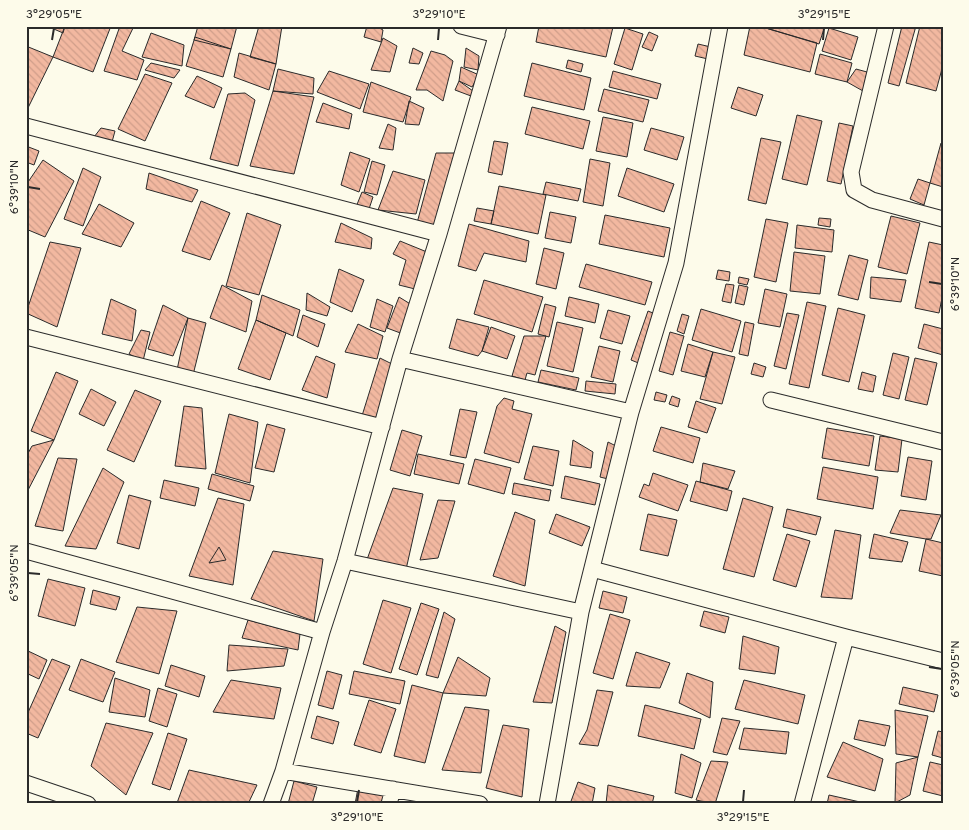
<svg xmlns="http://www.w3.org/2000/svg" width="969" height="830" font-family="Overpass,sans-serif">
<defs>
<pattern id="building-back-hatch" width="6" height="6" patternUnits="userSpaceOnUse" patternTransform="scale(1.25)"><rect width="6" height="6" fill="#f2b8a0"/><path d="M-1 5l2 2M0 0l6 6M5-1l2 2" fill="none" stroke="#d09e8a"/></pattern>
</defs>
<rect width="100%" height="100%" fill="#fdfbea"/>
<path fill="url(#building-back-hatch)" stroke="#2b2b2b" d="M47 26H65L63 33Z
M65 26H111L93 72 53 57Z
M120 26H134L122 51 144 60 137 80 104 71Z
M198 26H237L231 49 194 40Z
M259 26H282L276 64 250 57Z
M367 26H376L383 30 381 42 364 37Z
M539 26 613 27 606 57 536 42Z
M750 26H759L817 43 810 72 744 55Z
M759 26H825L819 44Z
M902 26H916L899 86 888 83Z
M920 26H943V65L936 91 906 83Z
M625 28 643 34 632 70 614 64Z
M829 28 858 37 851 60 822 51Z
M649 32 658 36 652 51 642 47Z
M151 33 184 45 182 66 142 57Z
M195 37 231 49 223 77 186 66Z
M383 38 397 46 390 72 371 70Z
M698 44 711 47 708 59 695 56Z
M26 46 53 57 26 112Z
M413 48 423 53 419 64 409 63Z
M466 48 479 56 478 70 464 67Z
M431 51 445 55 453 61 443 101 427 90H416Z
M239 53 276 64 269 90 234 77Z
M820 54 852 63 847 82 815 74Z
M568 60 583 64 581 72 566 68Z
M151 63 180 70 174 78 145 70Z
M532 63 591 78 584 110 524 96Z
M461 67 479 75 472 87 459 81Z
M278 69 314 78 313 94 273 91Z
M856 69 867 72 863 91 847 82Z
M329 71 369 84 360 109 317 92Z
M613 71 661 84 657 99 609 87Z
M145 74 172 83 145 141 118 129Z
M197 76 222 88 214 108 185 96Z
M459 81 473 91 471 96 455 90Z
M371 82 411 97 403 122 363 112Z
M738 87 763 95 756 116 731 108Z
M604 89 649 100 643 122 598 111Z
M273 91 314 97 294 174 250 166Z
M245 93 255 100 238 166 210 159 228 94Z
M409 101 424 108 419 125 405 124Z
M323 103 352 114 349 129 316 122Z
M532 107 590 121 583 149 525 134Z
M797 115 822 121 807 185 782 179Z
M603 117 633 123 627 157 596 151Z
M839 123 853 126 841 184 827 181Z
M388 124 396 128 393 150 379 148Z
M101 128 115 131 112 142 94 137Z
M651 128 684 137 677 160 644 150Z
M761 138 781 142 766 204 748 200Z
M494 141 508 143 502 175 488 172Z
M941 143H943V187L930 183Z
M26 146 39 151 34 165 26 162Z
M350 152 370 159 359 192 341 185Z
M436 153H455L436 226 417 223Z
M590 159 610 163 603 206 583 202Z
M43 160 74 181 45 237 26 229V185Z
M372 161 385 165 377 195 364 192Z
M83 168 101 177 83 226 64 219Z
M627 168 674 184 664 212 618 196Z
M393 171 425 180 416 214 378 210Z
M149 173 198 190 192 202 146 189Z
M918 179 930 183 924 205 910 199Z
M546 182 581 189 578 201 543 194Z
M499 186 546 195 538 234 491 224Z
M362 192 373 197 368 212 356 207Z
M201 201 230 213 210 260 182 251Z
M99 204 134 223 121 247 82 234Z
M477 208 494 211 491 224 474 221Z
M550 212 576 217 571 243 545 238Z
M247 213 281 225 259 295 226 286Z
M605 215 670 228 664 257 599 244Z
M891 216 920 223 907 274 878 267Z
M819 218 831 219 830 227 818 225Z
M766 219 788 223 776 282 754 277Z
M341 223 372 238 371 249 335 242Z
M469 224 529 241 526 262 484 253 476 271 458 266Z
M797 225 834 230 832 252 795 248Z
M400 241 427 252 415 289 399 285 406 260 393 254Z
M50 242 81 248 57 327 26 313Z
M929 242 943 245V293L939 313 915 308Z
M544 248 564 253 556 289 536 284Z
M794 252 825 256 820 294 790 291Z
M849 255 868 260 858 300 838 295Z
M586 264 652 282 645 305 579 287Z
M339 269 364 280 352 312 330 302Z
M718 270 730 272 729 281 716 279Z
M739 277 749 279 747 285 738 283Z
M871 277 906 280 901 302 870 298Z
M484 280 543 297 532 332 474 314Z
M726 284 734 285 731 303 722 301Z
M222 285 252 301 246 332 210 318Z
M739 285 748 287 744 305 735 303Z
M765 289 787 294 780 327 758 323Z
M307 293 330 307 327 316 306 310Z
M262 295 300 310 293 336 256 320Z
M399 297 412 305 403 334 387 328Z
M569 297 599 304 595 323 565 316Z
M111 299 136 310 132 341 102 334Z
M377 299 393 306 385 332 370 327Z
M807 302 826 306 809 388 789 384Z
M545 304 556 307 549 337 538 334Z
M163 305 188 318 173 356 148 349Z
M838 308 865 315 849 382 822 375Z
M701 309 741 321 732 352 692 340Z
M608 310 630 316 622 344 600 338Z
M648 311 658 315 641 364 631 360Z
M787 313 799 315 786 369 774 366Z
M682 314 689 316 684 334 677 331Z
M303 315 325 324 318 347 297 337Z
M188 318 206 323 193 375 177 370Z
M457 319 489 327 482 351 478 356 449 348Z
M256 320 286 333 270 380 238 369Z
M557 322 583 328 573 372 547 366Z
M745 322 754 324 748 356 739 354Z
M358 324 383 336 377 359 345 352Z
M924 324 943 329V355L918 348Z
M491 327 515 336 507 359 482 351Z
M141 330 150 332 143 361 129 354Z
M670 332 684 336 673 375 659 371Z
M524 336H546L535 375 527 373 525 380 512 376Z
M688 344 713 352 705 377 681 371Z
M599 346 620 351 613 382 591 377Z
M713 352 735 357 722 404 700 399Z
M893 353 909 357 899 399 883 395Z
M316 356 335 364 327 398 302 390Z
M380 358 394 365 378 424 361 419Z
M915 358 937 363 927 405 905 400Z
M754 363 766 367 763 377 751 374Z
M541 370 579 378 576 390 538 382Z
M56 372 78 381 54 440 31 431Z
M862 372 876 376 873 392 858 389Z
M586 381 616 384 615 394 585 391Z
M91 389 116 402 104 426 79 414Z
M135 390 161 401 134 462 107 450Z
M656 392 667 395 665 402 654 400Z
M672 396 680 399 678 407 669 404Z
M504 398 514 401 512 409 532 414 519 463 484 453 497 406Z
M696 401 716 408 707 433 688 427Z
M184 406 202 408 206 469 175 466Z
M460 409 477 412 466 458 450 455Z
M229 414 258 422 250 483 215 473Z
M267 424 285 429 274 472 255 468Z
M661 427 700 438 693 463 653 451Z
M827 428 874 436 869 466 822 458Z
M402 430 422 436 410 476 390 470Z
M880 436 902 439 898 472 875 470Z
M54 440 26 494V457L32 446Z
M573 440 593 452 591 468 570 465Z
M608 442 616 446 608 479 600 477Z
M533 446 559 451 553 486 524 479Z
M418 454 464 464 459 484 414 474Z
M908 457 932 461 926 500 901 496Z
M58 458 77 459 63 531 35 526Z
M475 459 511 468 504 494 468 484Z
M703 463 735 471 728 489 700 482Z
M823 467 878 477 873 509 817 499Z
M103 468 124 482 96 549 65 546Z
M653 473 688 485 678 511 639 497 644 484 649 486Z
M212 474 254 486 250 501 208 489Z
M565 476 600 484 595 505 561 498Z
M164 480 199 488 195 506 160 498Z
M696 481 732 491 727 511 690 501Z
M514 483 551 490 549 501 512 494Z
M393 488 423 494 405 574 365 565Z
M129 495 151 501 139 549 117 543Z
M218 498 244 504 233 585 189 576Z
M743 498 773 507 754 577 723 569Z
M438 500 455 501 438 558 420 560Z
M787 509 821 517 816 535 783 527Z
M900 510 941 515 931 539H926L890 533Z
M515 512 535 520 525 586 493 576Z
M556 514 590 527 582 546 549 533Z
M648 514 677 520 668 556 640 550Z
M835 530 861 535 852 599 821 597Z
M787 534 810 541 796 587 773 580Z
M874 534 908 542 902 562 869 558Z
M926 539 943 543V576L919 571Z
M219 547 226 560 209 563Z
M273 551 323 559 314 621 251 599Z
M48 579 85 588 75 626 38 616Z
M93 590 120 597 116 610 90 604Z
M603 591 627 597 623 613 599 608Z
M383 600 411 608 391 673 363 664Z
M421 603 439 609 417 675 399 669Z
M137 607 177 611 159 674 116 662Z
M704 611 729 617 725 633 700 626Z
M444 612 455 619 438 678 426 675Z
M610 614 630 620 613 679 593 673Z
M248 620 300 634 298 650 242 638Z
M555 626 566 632 552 703 533 702Z
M743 636 779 647 775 674 739 669Z
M229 645 288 649 284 666 227 671Z
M26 650 47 660 39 679 26 673Z
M636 652 670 663 660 688 626 686Z
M458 657 490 678 486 696 443 693Z
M52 659 70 666 38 738 26 733V717Z
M81 659 115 672 103 702 69 690Z
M171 665 205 676 199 697 165 686Z
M327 671 342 675 333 709 318 705Z
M354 671 405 681 400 704 349 694Z
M687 673 713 682 710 718 679 703Z
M115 678 150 690 145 717 109 712Z
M231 680 281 688 274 719 213 712Z
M744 680 805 695 798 724 735 709Z
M412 685 443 693 425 763 394 756Z
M903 687 938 695 934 712 899 704Z
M158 688 177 694 167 727 149 721Z
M597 690 613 692 598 746 579 744 587 730Z
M369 700 396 709 381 753 354 745Z
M645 705 701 719 694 749 638 736Z
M465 707 489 710 481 773 442 770Z
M895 710 928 716 918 757 896 754Z
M317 716 339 722 333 744 311 738Z
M722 718 740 721 727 755 713 752Z
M859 720 890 726 885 746 854 739Z
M106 723 153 733 126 795 91 766Z
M503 725 529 729 522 797 486 788Z
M744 728 789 732 786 754 739 749Z
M938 731 943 732V758L932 755Z
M168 733 187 739 170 790 152 784Z
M843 742 883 759 875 791 827 777Z
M681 754 701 763 692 798 675 793Z
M918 757 910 795 895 803 896 763Z
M711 761 728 762 715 804 696 800Z
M930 762 943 765V796L923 791Z
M189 770 257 785 248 804 177 803Z
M294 781 317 787 312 804H288Z
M578 782 595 788 592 804H570Z
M608 785 654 796 652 804H606Z
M358 788 384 792 382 804H355Z
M829 795 869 804H827Z"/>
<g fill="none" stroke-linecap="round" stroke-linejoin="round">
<g stroke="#2b2b2b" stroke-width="17">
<path id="minor" d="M461 26 497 35
M886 26 851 172 854 190 872 200 943 219
M26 126 439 234
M26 337 382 427
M400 359 631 412
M771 400 943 442
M26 551 322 632
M345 561 581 612
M592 569 846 637 943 661
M283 771 480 804
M26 783 88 804
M271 804 283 771 322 632 345 561 400 359 439 234 499 26
M389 804 393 789
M547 804 581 612 631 412 676 263 720 26
M802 804 846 637"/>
</g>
<use href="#minor" stroke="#fdfbea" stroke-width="15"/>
</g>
<path fill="none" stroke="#2b2b2b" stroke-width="2" d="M52 40 54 28M438 40 439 28M823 40 824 28M28 187 40 189M929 282 942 284M28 573 40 574M929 667 942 669M357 802 359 790M743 802 744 790"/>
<rect width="969" height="830" fill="none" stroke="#fdfbea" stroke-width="55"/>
<rect x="28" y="28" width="914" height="774" fill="none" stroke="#2b2b2b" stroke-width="2"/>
<g font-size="12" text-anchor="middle" fill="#2b2b2b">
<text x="54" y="18">3°29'05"E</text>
<text x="439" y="18">3°29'10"E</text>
<text x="824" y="18">3°29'15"E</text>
<text transform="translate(14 187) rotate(-90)" y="4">6°39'10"N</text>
<text transform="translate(955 284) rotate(-90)" y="4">6°39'10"N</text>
<text transform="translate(14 573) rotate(-90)" y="4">6°39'05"N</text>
<text transform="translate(955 669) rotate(-90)" y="4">6°39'05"N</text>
<text x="357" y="821">3°29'10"E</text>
<text x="743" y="821">3°29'15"E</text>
</g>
</svg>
